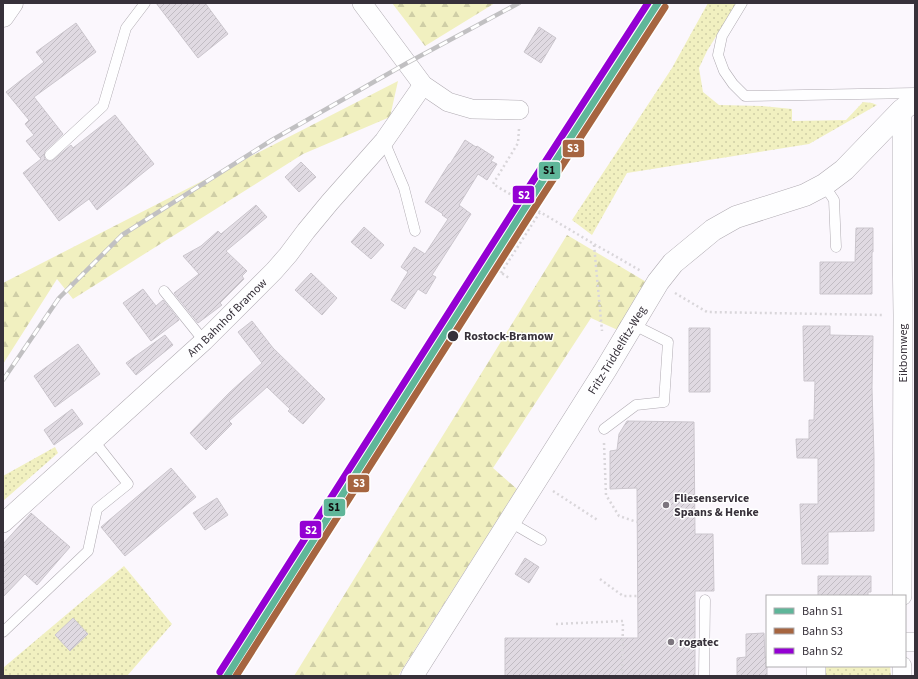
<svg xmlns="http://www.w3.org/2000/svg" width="918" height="679" font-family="'Source Sans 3',sans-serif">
<defs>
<pattern id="grass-dots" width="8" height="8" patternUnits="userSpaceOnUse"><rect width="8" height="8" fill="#f1f0c0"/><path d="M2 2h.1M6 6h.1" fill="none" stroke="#cfcea6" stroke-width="1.8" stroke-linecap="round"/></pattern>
<pattern id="forest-firs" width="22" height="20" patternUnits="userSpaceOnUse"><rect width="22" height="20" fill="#f1f0c0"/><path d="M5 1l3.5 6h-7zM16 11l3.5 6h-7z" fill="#cfcea6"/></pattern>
<pattern id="building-hatch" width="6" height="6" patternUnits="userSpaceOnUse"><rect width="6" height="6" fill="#e0dae2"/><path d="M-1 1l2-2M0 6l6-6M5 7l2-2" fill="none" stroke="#c1bcc3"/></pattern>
</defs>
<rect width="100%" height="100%" fill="#fbf7fd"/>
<path fill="url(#grass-dots)" d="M708 3H737L707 51 699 68 703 92 719 105 761 106 792 109V121L846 120 863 102 872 103 877 105 809 144 627 173 592 235 572 220 672 68Z
M55 447 58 453 3 501V476Z
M124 566 172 624 127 676H3V668Z
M823 666H890L891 676H823Z"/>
<path fill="url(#forest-firs)" d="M392 3H495L425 46Z
M398 81 390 117 303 154 73 299 57 279 3 364V283Z
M567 235 648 283 620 331 591 318 493 468 517 489 398 676H294Z"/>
<path fill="url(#building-hatch)" stroke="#cbc6cd" d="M156 3H205L228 34 198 58Z
M76 23 96 52 34 97 63 134 45 151 44 156 45 159 48 161H52L71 145 73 148 115 115 154 164 97 210 89 199 59 221 23 173 41 159 26 141 34 135 25 124 29 120 6 92 44 62 36 52Z
M539 27 556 38 541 63 524 52Z
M465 140 476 147 477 146 494 157 491 161 497 164 487 180 478 174 459 205 471 214 432 275 436 277 426 294 418 289 405 309 391 300 408 272 401 267 414 247 425 254 448 219 442 215 443 214 425 202 449 164H450Z
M301 162 316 177 299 192 285 177Z
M256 205 267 217 226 251 247 271 242 276 244 279 220 303 222 305 198 323 174 293 199 274 183 256 201 246 218 231 221 234Z
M364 227 384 245 371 259 351 242Z
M856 228H873V252H872V294H820V262H855Z
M311 273 337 298 322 315 295 290Z
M143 289 156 306 163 300 179 320 151 341 123 303Z
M252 321 273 348 325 399 303 424 288 411 290 409 267 387 229 421 232 424 206 450 190 433 230 392 262 363 238 332Z
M803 326H830V335L873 336 872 388 874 457V531L828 532V564H802L800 504H818V458H797L796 439H809V420H814L815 381H804Z
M689 328H710V392H689Z
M165 335 173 345 136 375 126 363Z
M78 344 100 374 55 407 34 376Z
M72 409 83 424 54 445 44 430Z
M627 421 694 422 695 534H713L714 591H695V676H505V638H638L637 488 610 489V451L617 450 619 434Z
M171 468 196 497 125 556 101 527Z
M217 498 228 515 205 530 193 513Z
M31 513 70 547 37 585 25 574 3 597V544Z
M525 558 539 567 529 583 515 574Z
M818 576H871V592H868V596H818Z
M73 618 88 634 70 651 55 635Z
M764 633 765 657H767V676H737V658L746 657V634Z"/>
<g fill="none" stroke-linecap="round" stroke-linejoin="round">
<g stroke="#b0abb2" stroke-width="11">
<path id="service" d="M742 3 722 36 718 55 724 71 733 84 745 96 915 93
M384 141 404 188 415 231
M50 155 103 106 126 28 145 3
M824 185 834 200 836 247
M164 291 204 341
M604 429 636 405 664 402 668 342 632 324
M510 522 541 540
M3 632 88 551 97 509 128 484 94 441
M704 676 705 600"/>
</g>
<g stroke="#b0abb2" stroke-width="20">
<g id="minor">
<path d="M362 3 423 85 448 102 472 109 519 110"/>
<path d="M902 110V241L903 315 902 596"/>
<path id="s1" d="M3 523 204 341 274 271 288 255 306 231 330 202 384 141 423 85"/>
<path d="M905 642H915"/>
<path d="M816 666V676"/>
<path d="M902 666V676"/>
</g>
</g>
<g stroke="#b0abb2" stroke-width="23">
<g id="tertiary">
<path d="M3 16 12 3"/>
<path id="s2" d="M412 676 606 369 658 282 673 263 713 230 736 217 805 195 824 185 844 170 902 110 915 100"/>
</g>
</g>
<path stroke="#d9d6da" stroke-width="2.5" stroke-dasharray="2 3" stroke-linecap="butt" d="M519 129 518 143 493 184 594 244 641 271
M594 245 602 331
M494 268 509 278
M501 273 540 212
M675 293 707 312 883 315
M604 443 606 495 619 516 637 522
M553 491 599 521
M600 579 623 596H637
M556 624 623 621 622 676"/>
<use href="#service" stroke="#fefeff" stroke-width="10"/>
<use href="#minor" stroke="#fefeff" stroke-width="19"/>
<use href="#tertiary" stroke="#fefeff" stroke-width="22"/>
<g stroke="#c1c0c2" stroke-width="4.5">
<path id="rail" d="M3 380 59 298 122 235 272 140 407 63 519 3"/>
</g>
<use href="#rail" stroke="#fff" stroke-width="3" stroke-dasharray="9" stroke-linecap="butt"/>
<g stroke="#fff" stroke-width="10">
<path id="rail-1" d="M227 676 523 211 658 3"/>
</g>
<g stroke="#fff" stroke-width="10">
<path id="rail-2" d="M236 676 530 215 665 7"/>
</g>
<g stroke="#fff" stroke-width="10">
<path id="rail-3" d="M220 672 516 207 648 3"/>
</g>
<use href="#rail-1" stroke="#5fb699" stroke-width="7"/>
<use href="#rail-2" stroke="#a66540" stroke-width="7"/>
<use href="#rail-3" stroke="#9400d3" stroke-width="7"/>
</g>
<circle fill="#37313a" stroke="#fff" stroke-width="1.5" cx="453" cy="336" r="6"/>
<g fill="#7c767e" stroke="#fff" stroke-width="1.5">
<circle cx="666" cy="505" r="4"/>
<circle cx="671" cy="642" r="4"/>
</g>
<g text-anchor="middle" stroke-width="3" stroke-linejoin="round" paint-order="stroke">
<g font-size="12" fill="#37313a" stroke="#fff">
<text dy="4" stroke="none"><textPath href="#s1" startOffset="304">Am Bahnhof Bramow</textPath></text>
<text dy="4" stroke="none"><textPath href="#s2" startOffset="385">Fritz-Triddelfitz-Weg</textPath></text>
<text transform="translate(903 353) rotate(-90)" y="4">Eikbomweg</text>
</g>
<g font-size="12" font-weight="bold" fill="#37313a" stroke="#fff" text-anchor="start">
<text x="464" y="340">Rostock-Bramow</text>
</g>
<g font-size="12" font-weight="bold" fill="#37313a" stroke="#fff" text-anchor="start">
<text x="674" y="502">Fliesenservice<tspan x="674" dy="14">Spaans &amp; Henke</tspan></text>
<text x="679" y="646">rogatec</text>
</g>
</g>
<g stroke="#fff" stroke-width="1.5">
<rect x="562" y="139" width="23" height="19" rx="4" fill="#a66540"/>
<rect x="538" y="161" width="23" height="19" rx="4" fill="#5fb699"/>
<rect x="512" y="185" width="23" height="19" rx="4" fill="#9400d3"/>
<rect x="347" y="474" width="23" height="19" rx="4" fill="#a66540"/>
<rect x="323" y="498" width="23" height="19" rx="4" fill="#5fb699"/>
<rect x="299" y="520" width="23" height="19" rx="4" fill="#9400d3"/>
</g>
<g font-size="11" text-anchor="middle" font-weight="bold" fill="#fff">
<text x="573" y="152">S3</text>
<text x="524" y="199">S2</text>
<text x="359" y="487">S3</text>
<text x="311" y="534">S2</text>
</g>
<g font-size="11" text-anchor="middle" font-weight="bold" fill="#111">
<text x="549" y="174">S1</text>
<text x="334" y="511">S1</text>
</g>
<rect width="918" height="679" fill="none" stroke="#37313a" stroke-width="8"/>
<rect x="766" y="595" width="140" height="72" fill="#ffffff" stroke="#afadb0"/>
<rect x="774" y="608" width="20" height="6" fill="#5fb699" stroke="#afadb0"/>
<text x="802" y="615" font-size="12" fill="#37313a">Bahn S1</text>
<rect x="774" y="628" width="20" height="6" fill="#a66540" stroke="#afadb0"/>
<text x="802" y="635" font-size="12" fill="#37313a">Bahn S3</text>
<rect x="774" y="648" width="20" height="6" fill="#9400d3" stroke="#afadb0"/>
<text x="802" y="655" font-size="12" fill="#37313a">Bahn S2</text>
</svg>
